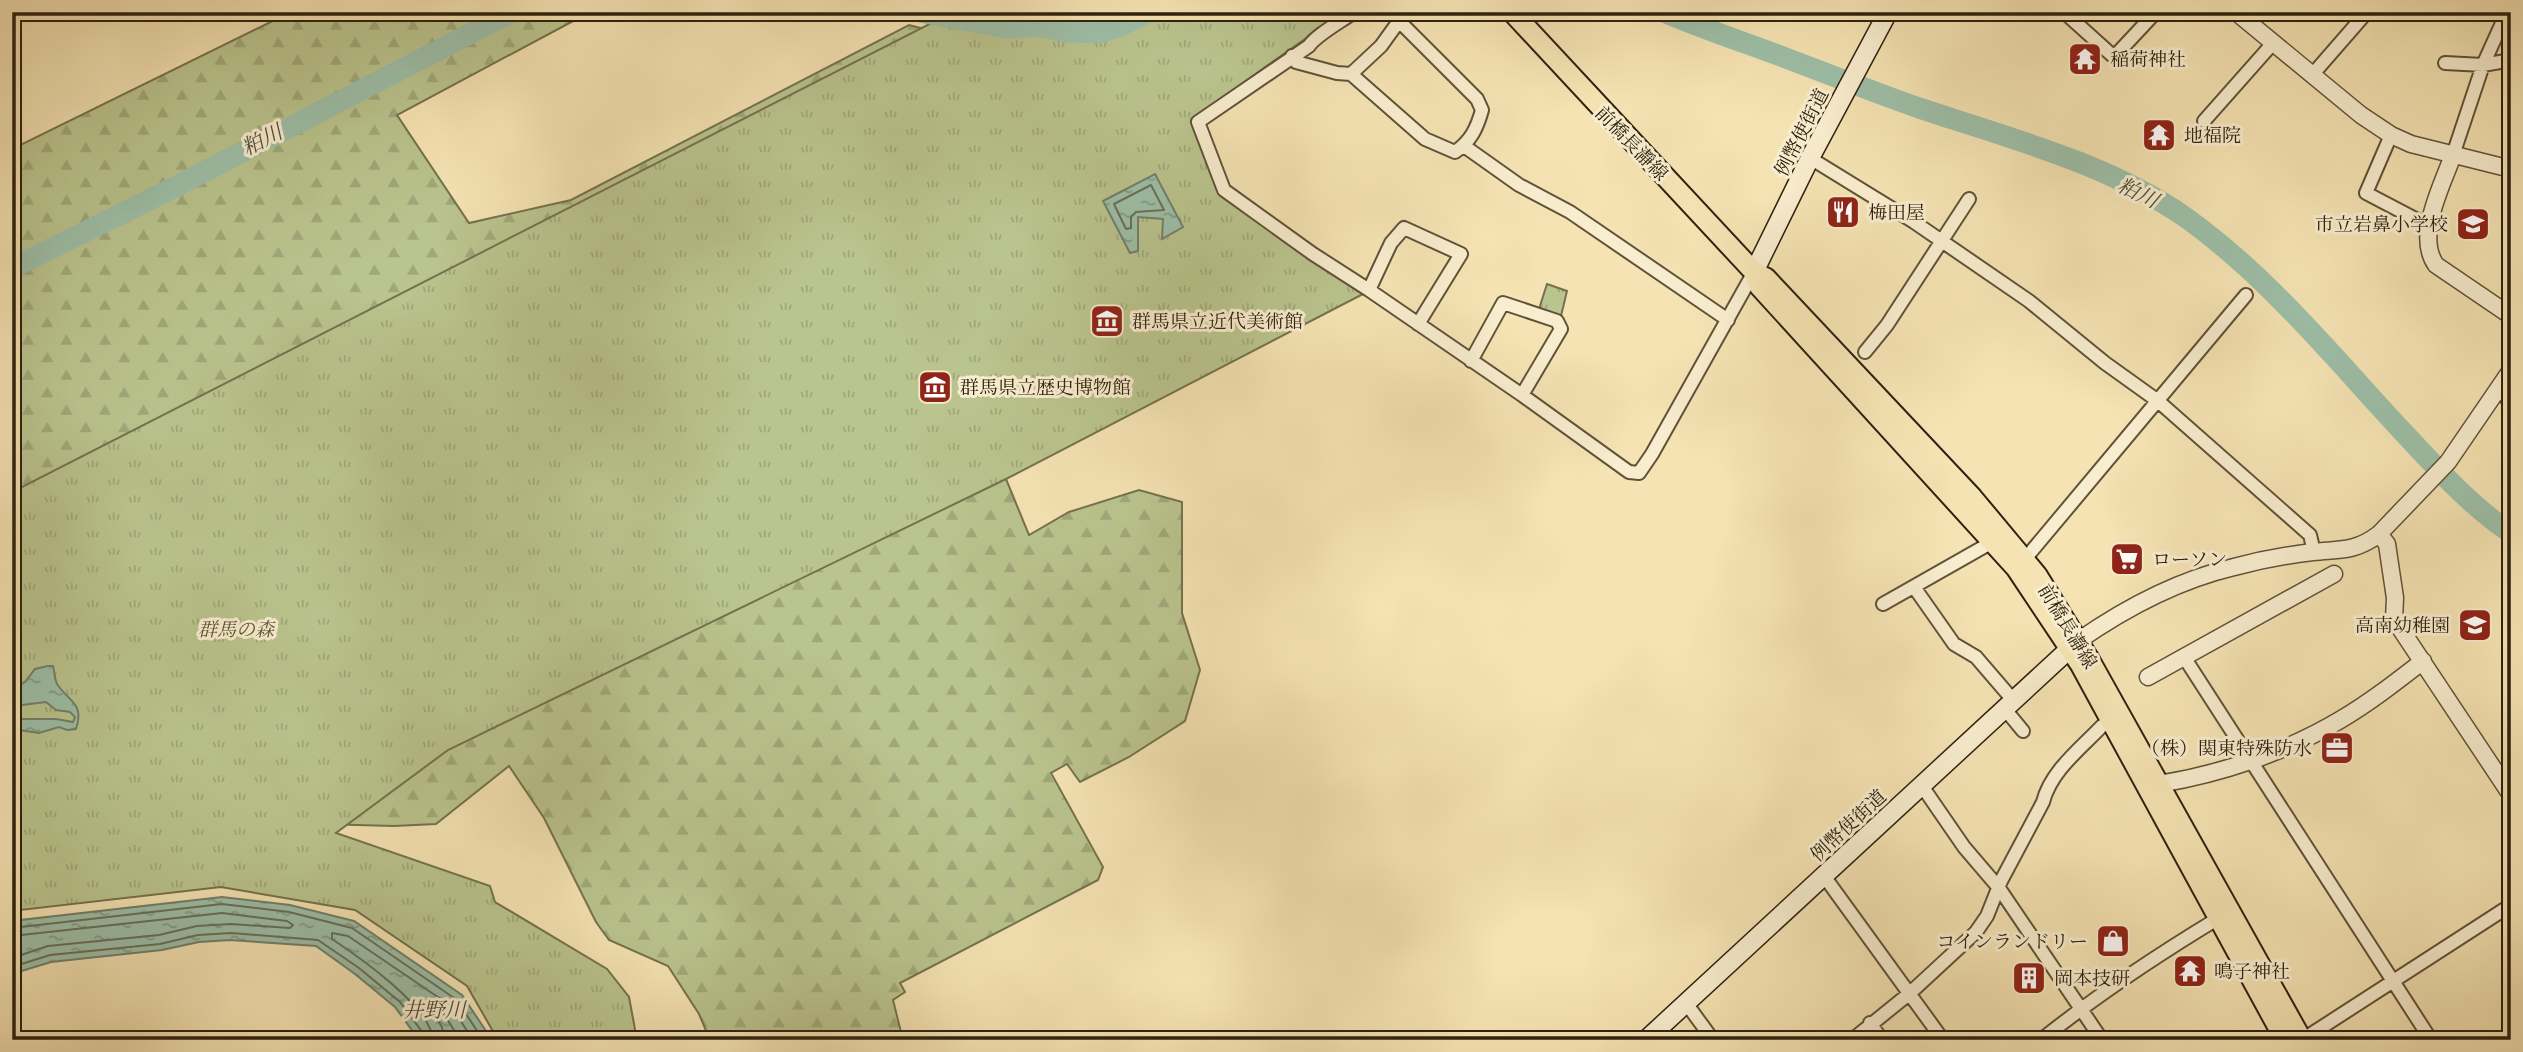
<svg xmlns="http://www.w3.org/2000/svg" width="2523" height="1052" font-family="'IM FELL Great Primer','Noto Serif JP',serif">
<defs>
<pattern id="forest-firs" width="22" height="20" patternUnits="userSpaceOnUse" patternTransform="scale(1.75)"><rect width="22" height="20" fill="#bac48e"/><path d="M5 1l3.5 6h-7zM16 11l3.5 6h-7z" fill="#a0a879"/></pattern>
<pattern id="park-tufts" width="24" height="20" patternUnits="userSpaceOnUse" patternTransform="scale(1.75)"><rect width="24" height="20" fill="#bac48e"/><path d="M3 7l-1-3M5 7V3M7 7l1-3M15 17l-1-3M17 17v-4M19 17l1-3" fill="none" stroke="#a0a879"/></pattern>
<pattern id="water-ripples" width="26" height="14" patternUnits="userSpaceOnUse" patternTransform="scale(1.75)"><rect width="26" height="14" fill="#9dbfa8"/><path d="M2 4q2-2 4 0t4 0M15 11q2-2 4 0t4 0" fill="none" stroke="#809b87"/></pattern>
</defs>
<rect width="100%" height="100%" fill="#f5e3b3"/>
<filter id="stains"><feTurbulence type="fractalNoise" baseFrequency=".00286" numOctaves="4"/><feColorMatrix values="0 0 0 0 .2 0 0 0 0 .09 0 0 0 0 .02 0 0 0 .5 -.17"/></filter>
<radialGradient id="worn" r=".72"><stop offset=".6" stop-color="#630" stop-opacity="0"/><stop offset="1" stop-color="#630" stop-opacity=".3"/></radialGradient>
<path fill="url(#forest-firs)" stroke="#74724e" stroke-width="2" d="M291 12H590L397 115 469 223 571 200 909 25 1045 59 992 458 1006 479 1029 535 1069 512 1139 490 1182 502V613L1200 670 1185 721 1129 757 1080 782 1067 764 1051 773 1103 867 1098 880 900 983 905 992 893 1000 903 1040H710L699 1014 668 966 609 940 596 922 544 818 509 766 436 824 394 826 12 816V149Z"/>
<path fill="url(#park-tufts)" stroke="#74724e" stroke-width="2" d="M953 12H1343L1192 119 1220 194 1363 294 1006 479 448 750 336 833 490 886 495 902 607 969 629 997 637 1040H498L467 986 355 910 221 887 12 911V492Z
M1547 284 1567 291 1561 316 1539 309Z"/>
<path fill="url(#water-ripples)" stroke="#71806b" stroke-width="2" d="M1155 174 1183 227 1162 239 1163 219 1138 217V251L1130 253 1103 201Z
M48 666H53C55 673 54 678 57 684 68 701 85 703 76 729L67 730 59 727 39 733 19 730 12 722V717L15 719H56L73 722 75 717 70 712 56 710 46 702 22 705 12 702V684L19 685 25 682 35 669Z
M222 897 290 905 354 921 462 995 492 1040H419L395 1007 355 974 316 946 230 940 199 942 162 950 51 962 12 974V921Z"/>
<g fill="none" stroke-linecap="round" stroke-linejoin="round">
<path stroke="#66705c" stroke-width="2" d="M1151 185 1164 210 1136 212 1131 217V228L1126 229 1114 204Z
M12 928 222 904 289 912 352 928 457 1000 483 1040
M12 936 222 913 287 921 293 925 290 928 231 924 197 926 159 935 48 946 12 958
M12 967 50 955 160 944 198 935 231 933 318 940 359 968 400 1002 423 1033 424 1040
M433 1040C431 1007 359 957 332 939V933L348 936 451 1006 473 1040
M444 1040 442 1027 434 1015 436 1010 444 1014 460 1040"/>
<path stroke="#9dbfa8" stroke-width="21" d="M920 12 1007 28 1037 26 1068 32 1099 33 1118 27 1149 12
M1664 12C1701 28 1740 41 1778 55 1826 73 1873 92 1922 109 2009 138 2109 164 2185 217 2268 276 2334 358 2403 432 2437 468 2470 506 2511 533
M12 268 167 191 512 12"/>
<g stroke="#605238" stroke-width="16">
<path id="minor" d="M1354 12C1342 21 1316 35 1309 46L1198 122 1224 190 1313 254 1369 290 1522 395 1629 472 1639 473 1652 454 1754 272
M2064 12 2114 57 2156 12
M1292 56 1296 62 1337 73 1351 74 1425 139 1455 152C1471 141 1477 128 1482 110L1477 99 1399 21 1396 12
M2445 63 2483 65 2511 60
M1351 74 1381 46 1399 21
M2313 74 2367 12
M2204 121 2274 42
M2391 135 2366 193 2429 226
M1464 146 1519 185 1570 212 1728 320
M2453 155 2483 65 2507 12
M1810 158 1914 222 2029 301 2105 363 2158 401 2310 535 2314 552
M1369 290 1391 243 1404 228 1461 254 1418 324
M1865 352 1887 325 1969 199
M1471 361 1503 303 1557 321 1561 329 1522 395
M2499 387 2511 405
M2025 559 2246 295
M1914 587 1954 644 1976 657 2013 700
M1883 604 1994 541
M2184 657 2431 1040
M2004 708 2023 731
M1922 786 1964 847 1999 888 2102 1040
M1824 876 1943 1040
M1686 1003 1713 1040
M1870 1023 1882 1040
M1852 1040 1910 993 1976 932 1987 916 2001 881 2043 802C2051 771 2080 749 2102 726L2111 723
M2041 1040C2097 995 2156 956 2217 919
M2302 1040 2511 905"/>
</g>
<g stroke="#605238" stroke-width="19">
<path id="tertiary" d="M2236 12 2361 115 2391 135 2411 144 2511 169
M2453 155C2442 186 2415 236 2436 265L2511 316
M2379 534 2387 544 2395 598 2394 619 2511 795
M2078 641C2124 609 2179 580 2234 567 2260 560 2287 555 2313 552 2341 549 2355 552 2379 534L2448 462 2511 370
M2148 677 2334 574
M2159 784C2221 774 2286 752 2340 720 2369 703 2396 682 2423 661"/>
</g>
<g stroke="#2e210f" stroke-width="21">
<path id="secondary" d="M1754 272 1810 158 1888 12
M1646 1040 2078 641"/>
</g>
<g stroke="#2e210f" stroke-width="23">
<path id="primary" d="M1512 12 1754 272
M2285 1040 2080 664 2016 568 1759 286 1754 272 1766 278 1972 497 2037 575 2089 659 2302 1040"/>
</g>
<use href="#minor" stroke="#f8edce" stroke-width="12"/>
<use href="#tertiary" stroke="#f8edce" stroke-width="16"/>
<use href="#secondary" stroke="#f8edce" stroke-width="18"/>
<use href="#primary" stroke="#f5e3b3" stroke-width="19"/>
</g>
<defs>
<g id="temple-square" transform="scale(1.75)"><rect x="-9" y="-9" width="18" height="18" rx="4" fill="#8f2418" stroke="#f8edce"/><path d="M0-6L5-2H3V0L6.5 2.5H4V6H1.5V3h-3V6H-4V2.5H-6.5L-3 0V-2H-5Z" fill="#fff"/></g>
<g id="restaurant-square" transform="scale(1.75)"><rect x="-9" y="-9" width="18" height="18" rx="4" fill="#8f2418" stroke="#f8edce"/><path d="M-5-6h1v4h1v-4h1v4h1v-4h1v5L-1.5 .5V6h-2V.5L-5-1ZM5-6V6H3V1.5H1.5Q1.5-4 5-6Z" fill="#fff"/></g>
<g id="school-square" transform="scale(1.75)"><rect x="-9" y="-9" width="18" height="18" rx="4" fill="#8f2418" stroke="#f8edce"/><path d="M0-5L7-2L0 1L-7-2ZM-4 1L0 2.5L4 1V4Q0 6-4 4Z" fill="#fff"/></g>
<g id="museum-square" transform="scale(1.75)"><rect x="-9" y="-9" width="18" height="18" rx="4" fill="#8f2418" stroke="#f8edce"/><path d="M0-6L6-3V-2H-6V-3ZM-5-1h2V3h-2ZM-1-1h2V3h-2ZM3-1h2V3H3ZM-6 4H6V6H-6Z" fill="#fff"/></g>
<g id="supermarket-square" transform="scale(1.75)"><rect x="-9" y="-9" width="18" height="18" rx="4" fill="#8f2418" stroke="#f8edce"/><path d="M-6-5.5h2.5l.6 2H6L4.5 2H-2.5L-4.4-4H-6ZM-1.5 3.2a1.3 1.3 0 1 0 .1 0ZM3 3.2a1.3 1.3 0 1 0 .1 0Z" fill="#fff"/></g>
<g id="office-square" transform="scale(1.75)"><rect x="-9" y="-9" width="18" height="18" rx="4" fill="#8f2418" stroke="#f8edce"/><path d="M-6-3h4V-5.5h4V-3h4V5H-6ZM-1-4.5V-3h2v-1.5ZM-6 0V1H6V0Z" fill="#fff"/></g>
<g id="shop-square" transform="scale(1.75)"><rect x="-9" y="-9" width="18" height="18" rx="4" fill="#8f2418" stroke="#f8edce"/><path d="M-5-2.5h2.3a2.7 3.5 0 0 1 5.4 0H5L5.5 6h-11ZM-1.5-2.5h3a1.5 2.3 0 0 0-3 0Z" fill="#fff"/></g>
<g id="building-square" transform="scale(1.75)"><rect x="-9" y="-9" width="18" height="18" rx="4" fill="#8f2418" stroke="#f8edce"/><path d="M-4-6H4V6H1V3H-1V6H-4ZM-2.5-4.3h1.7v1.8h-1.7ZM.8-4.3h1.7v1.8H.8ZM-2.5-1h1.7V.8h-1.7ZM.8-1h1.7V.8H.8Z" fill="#fff"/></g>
</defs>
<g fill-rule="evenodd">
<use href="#temple-square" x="2085" y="59"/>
<use href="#temple-square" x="2159" y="135"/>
<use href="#restaurant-square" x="1843" y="212"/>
<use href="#school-square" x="2473" y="224"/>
<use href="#museum-square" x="1107" y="321"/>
<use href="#museum-square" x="935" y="387"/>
<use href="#supermarket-square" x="2127" y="559"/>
<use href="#school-square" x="2475" y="625"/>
<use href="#office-square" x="2337" y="748"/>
<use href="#shop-square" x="2113" y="941"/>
<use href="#temple-square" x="2190" y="971"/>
<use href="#building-square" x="2029" y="978"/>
</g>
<g text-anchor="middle" stroke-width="6" stroke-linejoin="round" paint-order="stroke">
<g font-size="19" fill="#2e210f" stroke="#f8edce" text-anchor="start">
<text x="2110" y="66">稲荷神社</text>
<text x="2184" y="142">地福院</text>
<text x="1868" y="219">梅田屋</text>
<text x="2448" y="231" text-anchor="end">市立岩鼻小学校</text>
<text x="1132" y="328">群馬県立近代美術館</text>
<text x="960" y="394">群馬県立歴史博物館</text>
<text x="2152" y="566">ローソン</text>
<text x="2450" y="632" text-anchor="end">高南幼稚園</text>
<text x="2312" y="755" text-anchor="end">（株）関東特殊防水</text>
<text x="2088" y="948" text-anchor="end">コインランドリー</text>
<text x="2214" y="978">鳴子神社</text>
<text x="2054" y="985">岡本技研</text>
</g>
<g font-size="19" fill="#2e210f" stroke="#f8edce">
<text transform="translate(1801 132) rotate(-63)" y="7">例幣使街道</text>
<text transform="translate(1632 143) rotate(46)" y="7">前橋長瀞線</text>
<text transform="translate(2068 626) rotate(59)" y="7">前橋長瀞線</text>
<text transform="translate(1848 825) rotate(-43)" y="7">例幣使街道</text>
</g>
<g font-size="19" font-style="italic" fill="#585235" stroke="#f8edce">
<text x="236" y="636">群馬の森</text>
</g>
<g font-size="21" font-style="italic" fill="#4f503d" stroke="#f8edce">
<text transform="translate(262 140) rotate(-27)" y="7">粕川</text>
<text transform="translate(2138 193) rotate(26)" y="7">粕川</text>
<text x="434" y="1017">井野川</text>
</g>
</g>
<rect width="2523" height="1052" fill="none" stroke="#f5e3b3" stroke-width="42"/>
<rect x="14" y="14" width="2495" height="1024" fill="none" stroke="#2e210f" stroke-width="3.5"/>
<rect x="21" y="21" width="2481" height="1010" fill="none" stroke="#2e210f" stroke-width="2"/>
<rect width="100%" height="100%" filter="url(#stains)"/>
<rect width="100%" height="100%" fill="url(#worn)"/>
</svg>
